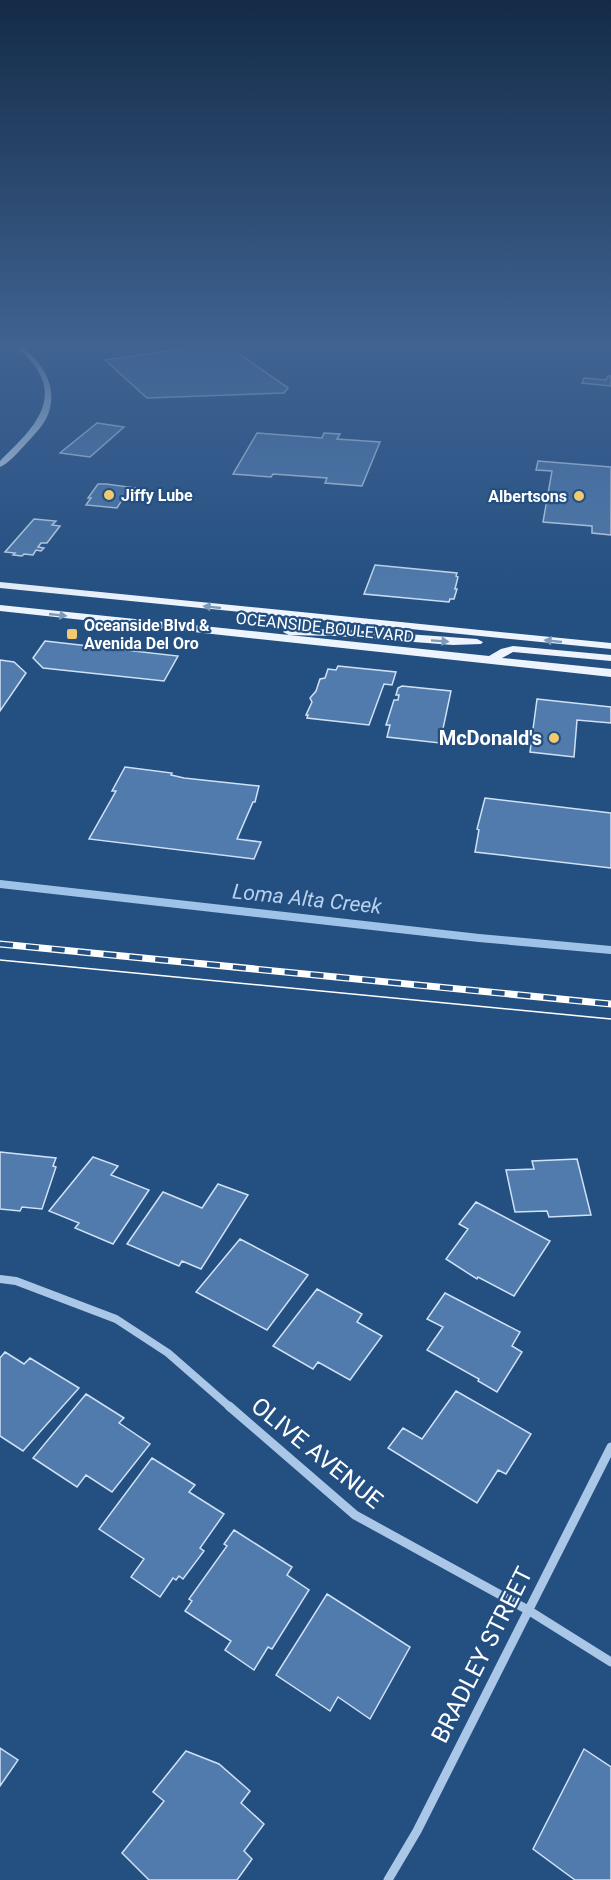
<svg xmlns="http://www.w3.org/2000/svg" width="611" height="1880" font-family="Roboto,sans-serif">
<rect width="100%" height="100%" fill="#244f81"/>
<g fill="none" stroke-linecap="round" stroke-linejoin="round">
<path stroke="#9fc3e8" stroke-width="8" d="M0 884 479 938 611 950"/>
</g>
<path fill="#507bac" stroke="#cfe1f5" stroke-width="1.5" d="M224 343 288 388 284 393 147 398 105 360Z
M608 376H611V386L582 383 584 378 606 380Z
M97 423 124 427 90 457 60 453Z
M257 433 322 438 324 433 340 434 337 439 380 442 362 486 325 483 327 478 273 474 271 477 233 474Z
M538 461 611 467V535L592 533V526L543 522 552 471 536 470Z
M98 484H106L136 488 126 501 122 500 117 508 86 505 91 498H88Z
M34 519 56 521 52 525 60 526 47 543H41L38 547 44 548 41 551 36 550 33 555 24 554 22 556 13 555 15 553 5 552Z
M375 565 457 573 456 576 458 577 455 589H457L454 599H450L449 602 364 594Z
M45 641 178 656 164 681 43 668 33 658Z
M0 660 14 662 26 673 0 711Z
M338 666 396 672 392 685 384 684 369 725 307 718 308 715H306L312 702 310 698 316 691 320 679 325 678 328 669 336 670Z
M402 686 451 691 440 743 387 737 390 725H386L394 700H398L399 695H396L398 688Z
M537 699 611 707V723L577 720 574 757 530 752Z
M125 767 172 773 171 775 184 778 259 786 255 802H253L237 839 261 842 254 859 89 839 116 791H112Z
M485 798 611 813V868L475 852 479 830 477 829Z
M0 1152 56 1158 53 1166 56 1167 42 1209 22 1207 20 1211 0 1209Z
M93 1157 118 1166 111 1175 149 1190 113 1244 75 1228 79 1223 49 1211Z
M577 1159 591 1215 549 1217 547 1211 515 1212 506 1170 534 1169 532 1161Z
M218 1184 248 1195 201 1269 182 1261 179 1266 127 1244 163 1192 202 1208Z
M476 1202 550 1241 514 1296 478 1277 477 1279 446 1259 468 1229 459 1224Z
M240 1239 308 1275 267 1330 196 1292Z
M317 1289 362 1314 357 1322 382 1336 350 1380 318 1362 313 1369 273 1346Z
M445 1293 520 1332 512 1346 522 1352 497 1392 478 1381 479 1379 427 1350 443 1327 427 1319Z
M5 1352 24 1364 30 1358 79 1388 23 1451 0 1436V1358Z
M456 1391 531 1434 506 1474 498 1470 477 1503 388 1448 403 1428 422 1439Z
M86 1394 124 1418 119 1423 150 1444 112 1492 86 1475 77 1487 33 1458Z
M152 1458 195 1485 189 1492 224 1514 200 1548 204 1551 183 1579 179 1576 176 1580 173 1578 160 1597 131 1577 144 1559 99 1529Z
M234 1530 292 1567 287 1575 309 1590 272 1649 268 1647 254 1670 225 1650 231 1641 185 1611 192 1601 189 1599 227 1546 224 1544Z
M327 1594 410 1647 370 1719 338 1697 330 1711 276 1675Z
M0 1748 18 1760 0 1786Z
M584 1749 611 1767V1880H575L533 1849Z
M186 1751 219 1764 250 1791 241 1803 264 1824 244 1851 252 1859 237 1880H149L122 1853 164 1801 153 1792Z"/>
<g fill="none" stroke-linecap="round" stroke-linejoin="round">
<path stroke="#abc7e7" stroke-width="8" d="M0 1279 16 1281 116 1319 168 1353 231 1408"/>
<path stroke="#abc7e7" stroke-width="9" d="M229 1406 355 1515 528 1610 611 1662
M388 1880 417 1831 611 1447"/>
<path fill="#d5e4f6" fill-rule="evenodd" d="M9 342H16C37 356 57 381 50 408 47 423 34 435 24 446 17 453 9 463 0 467V461C29 432 66 401 30 360 24 353 16 348 9 342Z"/>
<path fill="#edf4fd" fill-rule="evenodd" d="M0 582 611 643V649L0 588Z
M0 605 289 635 283 632 285 630 336 629 477 639 483 642 481 644 453 645 336 636 289 635 489 656 501 649 513 646 611 655V661L513 652 502 658 611 669V677L0 611Z"/>
<path stroke="#fff" stroke-width="1.5" d="M0 960 611 1019"/>
<g stroke="#fff" stroke-width="7">
<path id="rail" d="M0 944 611 1004"/>
</g>
<use href="#rail" stroke="#244f81" stroke-width="4.5" stroke-dasharray="13" stroke-linecap="butt"/>
</g>
<defs><path id="oneway-solid" d="M-6-.8H1V-3.2L6.5 0L1 3.2V.8H-6Z" transform="scale(1.5)"/></defs>
<g fill="#7e99b9">
<use href="#oneway-solid" transform="translate(212 607) rotate(-174)"/>
<use href="#oneway-solid" transform="translate(58 615) rotate(6)"/>
<use href="#oneway-solid" transform="translate(440 641) rotate(4)"/>
<use href="#oneway-solid" transform="translate(553 641) rotate(-174)"/>
</g>
<linearGradient id="sky" x2="0" y2="1"><stop stop-color="#142b47"/><stop offset="0.57" stop-color="#3f6392"/><stop offset="1" stop-color="#3f6392" stop-opacity="0"/></linearGradient>
<rect width="611" height="605" fill="url(#sky)"/>
<g fill="#f1c96f" stroke="#244f81" stroke-width="2">
<circle cx="109" cy="495" r="6"/>
<circle cx="579" cy="496" r="6"/>
<rect x="66" y="628" width="12" height="12" rx="3"/>
<circle cx="554" cy="738" r="6"/>
</g>
<g text-anchor="middle" stroke-width="4.5" stroke-linejoin="round" paint-order="stroke">
<g font-size="16" font-weight="bold" fill="#fff" stroke="#244f81" text-anchor="start">
<text x="121" y="501">Jiffy Lube</text>
<text x="567" y="502" text-anchor="end">Albertsons</text>
<text x="84" y="631">Oceanside Blvd &amp;<tspan x="84" dy="18">Avenida Del Oro</tspan></text>
</g>
<g font-size="16" fill="#fff" stroke="#244f81">
<text transform="translate(325 627) rotate(6)" y="6">OCEANSIDE BOULEVARD</text>
</g>
<g font-size="20" font-weight="bold" fill="#fff" stroke="#244f81" text-anchor="end">
<text x="542" y="745">McDonald's</text>
</g>
<g font-size="21" font-style="italic" fill="#b7d1ef" stroke="#244f81">
<text transform="translate(307 899) rotate(6)" y="7">Loma Alta Creek</text>
</g>
<g font-size="24" fill="#fff" stroke="#244f81">
<text transform="translate(317 1453) rotate(39)" y="8">OLIVE AVENUE</text>
<text transform="translate(482 1655) rotate(-63)" y="8">BRADLEY STREET</text>
</g>
</g>
</svg>
